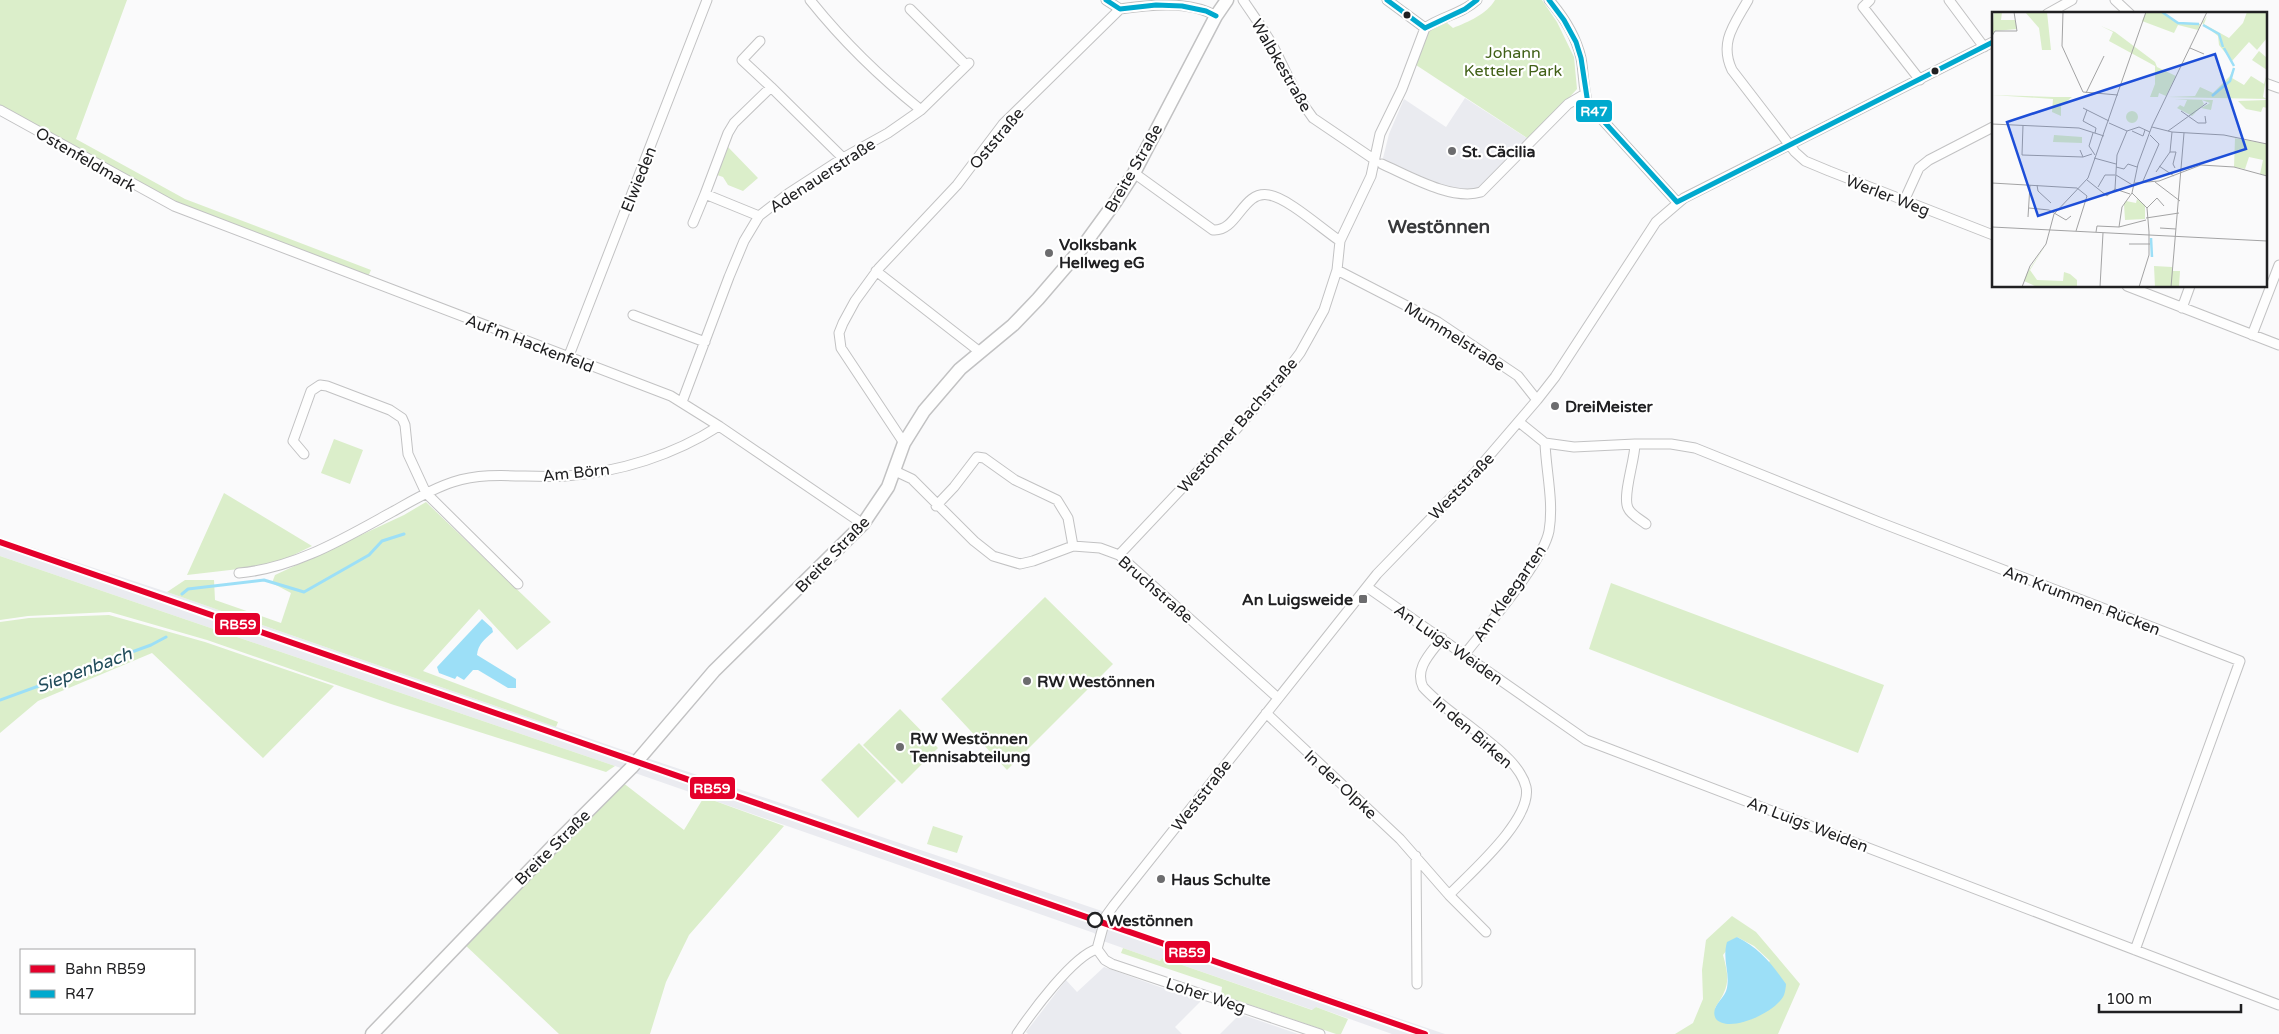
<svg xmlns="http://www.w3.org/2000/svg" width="2279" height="1034" font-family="'Varela Round',sans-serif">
<rect width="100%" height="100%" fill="#fafafb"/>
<path fill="#eaebf0" d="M1465 98 1530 140 1479 190 1470 192 1441 186 1382 162 1389 134 1404 99 1446 127Z
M0 537 167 592 620 749 1102 911 1109 921 1445 1034H1392L1316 1007 1313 1010 1162 958 1160 961 1103 941 1094 933 615 766 0 556Z
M1104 967 1157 986 1201 1001 1175 1027 1182 1034H1028L1026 1032 1066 980 1077 992Z
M1240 1014 1243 1015 1298 1034H1220Z"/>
<path fill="#dbeeca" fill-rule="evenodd" d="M0 0H127L76 139 185 199 371 270 367 279 175 203 0 105Z
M1495 0H1542L1557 22 1574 57 1577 89 1530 140 1416 65 1428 30 1446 22 1453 28C1468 22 1487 14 1495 0Z
M728 147 758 178 743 191 728 185 723 177 717 175Z
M334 439 363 450 350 484 321 473Z
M224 493 312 546 273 565 187 575Z
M426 502 551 622 517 650 479 609 423 671 558 722 556 727 167 592 185 580H214L215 600 281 623 291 593 272 583 275 575 404 515Z
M0 556 615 766 606 772 391 704 207 640 110 612 28 616 0 620Z
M1611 583 1884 685 1858 753 1589 649Z
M1045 597 1113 664 1007 770 941 699Z
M109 615 205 642 334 686 263 758 152 653 38 701 0 733V622L29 618Z
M900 709 938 748 902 784 863 745Z
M859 743 896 781 858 818 821 780Z
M622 782 684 830 704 797 784 826 689 935 666 982 650 1034H559L463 943Z
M933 826 963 836 957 853 927 844Z
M1732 916 1756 932 1800 984 1778 1034H1675L1693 1023 1703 999 1702 970 1706 940ZM1737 937 1754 946 1770 961 1715 1008C1729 987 1730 980 1723 955Z
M1123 948 1160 961 1162 958 1312 1010 1316 1007 1348 1019 1341 1034H1336L1221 995 1222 987 1121 953Z"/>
<path fill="#9cdff7" d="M482 619 492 628 493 632C485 639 478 644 477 655L516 679V688H508L478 670H473L464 680 457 676 455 679 439 673 437 667Z
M1737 937C1759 948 1772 964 1786 984 1786 987 1785 992 1784 995 1777 1012 1729 1034 1716 1019 1709 1007 1725 999 1727 988 1730 971 1722 960 1727 942Z"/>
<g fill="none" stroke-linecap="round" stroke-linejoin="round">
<path stroke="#9cdff7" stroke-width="3" d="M182 594 188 589 264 580 304 592 369 555 382 541 404 534
M0 700 151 645 166 637"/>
<g stroke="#c2c2c3" stroke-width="11">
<path id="street" d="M810 0C842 40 881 78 921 110
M1106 0 1120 9C1148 5 1190 0 1216 16
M1243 0C1253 15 1264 30 1273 46 1286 71 1295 95 1313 118L1375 160
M1387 0 1425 28
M1549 0C1563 16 1576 37 1581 58 1584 74 1583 89 1588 104L1677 202
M1748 0C1734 25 1719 42 1732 70L1795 152 1805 161 1829 171 1993 235
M1870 0 1863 7 1920 80
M1949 0 1984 47
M2115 0 2130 14
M910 9 966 65
M2047 14 2072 0
M2265 83 2279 88
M771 87 843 158
M0 110 174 206 671 396 719 426 863 524
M1382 164C1409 176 1452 201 1481 192L1568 104 1585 94
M1134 173 1213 230C1238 232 1242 190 1269 195 1288 198 1322 229 1340 241
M1904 201 1919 168 1929 160 1993 127
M759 216 705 194 728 133 734 123 771 87 742 60 760 41
M693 223 705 194
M1337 270 1438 322 1518 376 1537 400
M876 271 980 352
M2127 286 2279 345
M2182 308 2190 286
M633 315 705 342
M2252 335 2279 265
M568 358 707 0
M682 402 729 277 744 241 759 216 789 193 843 158 888 133 921 110 969 63
M904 443 841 348 839 333 843 323 855 301 879 268 957 185 1003 124 1120 9
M1545 443 1574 447 1635 444C1635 460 1622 496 1628 508 1631 515 1640 519 1646 524
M1635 444H1671L1695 448 1879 522 2240 661 2135 950
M304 454 293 441 311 391 320 385 327 386 390 410 402 418 405 425 408 454 426 493 518 584
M895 471 912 479 974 541 993 556 1020 564 1033 561 1073 546 1100 548 1119 555 1278 698
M936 506 954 487 977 457 984 458 1015 480 1057 500 1068 518 1073 546
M1119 555 1217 451 1282 377 1300 353 1324 310 1337 270 1340 241 1371 176 1380 134 1402 89 1425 28C1442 16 1462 14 1477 0
M239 573C295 568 343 539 392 512 412 501 431 489 453 482 490 470 528 479 566 476 620 472 674 455 719 426
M1367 587 1586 740 2279 1005
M1442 638C1431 653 1414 668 1423 687 1440 706 1462 719 1482 736 1497 748 1521 766 1526 787 1533 819 1470 873 1449 895
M1465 654C1487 626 1543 562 1549 531 1554 502 1546 471 1545 443L1519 422
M1266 713 1400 839 1449 895 1486 932
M1416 856 1417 984
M1097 949 1106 916 1114 905 1377 574 1471 477 1537 400 1555 377 1656 222 1684 198 1993 42
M1097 949 1105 960 1112 964 1320 1034
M1017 1034C1032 1012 1073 956 1097 949"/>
</g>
<g stroke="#c2c2c3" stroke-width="15">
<path id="secondary" d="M372 1034 553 846 632 767 714 671 863 524 888 487 904 443 924 411 960 369 1013 325 1038 299 1081 249 1116 201 1134 173 1216 16 1227 0"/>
</g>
<use href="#street" stroke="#fefefe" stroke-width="9"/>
<use href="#secondary" stroke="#fefefe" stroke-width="12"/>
<g stroke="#fff" stroke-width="9">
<path id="bus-1" d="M1106 0 1120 9 1156 5 1182 6 1206 11 1216 16
M1387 0 1425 28
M1549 0 1564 20 1576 42 1581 58 1588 104 1677 202
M1425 28 1465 9 1477 0
M1677 202 1993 42"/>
</g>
<use href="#bus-1" stroke="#00a9ce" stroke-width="5"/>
<g stroke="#fff" stroke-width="10">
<path id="rail-1" d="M0 542 1425 1034"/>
</g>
<use href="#rail-1" stroke="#e4002b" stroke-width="6"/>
</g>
<g fill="#202022" stroke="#fff" stroke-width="2">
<circle cx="1407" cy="15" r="4.5"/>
<circle cx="1935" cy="71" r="4.5"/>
</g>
<g fill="#6c6c6e" stroke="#fff" stroke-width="2">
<circle cx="1452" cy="151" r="5"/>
<circle cx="1049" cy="253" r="5"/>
<circle cx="1555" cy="406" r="5"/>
<rect x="1358" y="594" width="10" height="10" rx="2.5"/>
<circle cx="1027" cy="681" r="5"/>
<circle cx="900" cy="747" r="5"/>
<circle cx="1161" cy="879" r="5"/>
</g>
<circle fill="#fff" stroke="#202022" stroke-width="2.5" cx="1095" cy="920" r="7"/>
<g text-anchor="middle" stroke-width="4.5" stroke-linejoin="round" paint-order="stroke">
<g font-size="16" fill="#416017" stroke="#fff">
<text x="1513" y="58">Johann<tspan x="1513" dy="18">Ketteler Park</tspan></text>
</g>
<g font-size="16" fill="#202022" stroke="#fff">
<text transform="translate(1282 65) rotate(60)" y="6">Walbkestraße</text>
<text transform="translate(996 138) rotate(-50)" y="6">Oststraße</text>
<text transform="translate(86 159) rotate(30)" y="6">Ostenfeldmark</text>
<text transform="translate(1133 168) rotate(-60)" y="6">Breite Straße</text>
<text transform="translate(822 175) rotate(-33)" y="6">Adenauerstraße</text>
<text transform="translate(638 179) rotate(-68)" y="6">Elwieden</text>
<text transform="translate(1888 195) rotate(21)" y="6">Werler Weg</text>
<text transform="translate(1455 336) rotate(32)" y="6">Mummelstraße</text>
<text transform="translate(530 343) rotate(21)" y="6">Auf'm Hackenfeld</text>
<text transform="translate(1237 425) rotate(-49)" y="6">Westönner Bachstraße</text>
<text transform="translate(576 472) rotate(-6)" y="6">Am Börn</text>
<text transform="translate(1461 486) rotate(-46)" y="6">Weststraße</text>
<text transform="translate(832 554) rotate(-46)" y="6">Breite Straße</text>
<text transform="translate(1156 589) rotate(41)" y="6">Bruchstraße</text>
<text transform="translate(1509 593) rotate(-55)" y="6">Am Kleegarten</text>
<text transform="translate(2082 600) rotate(21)" y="6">Am Krummen Rücken</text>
<text transform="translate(1449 644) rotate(35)" y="6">An Luigs Weiden</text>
<text transform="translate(1473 732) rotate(41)" y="6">In den Birken</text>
<text transform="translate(1341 784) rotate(43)" y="6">In der Olpke</text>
<text transform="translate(1201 795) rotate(-52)" y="6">Weststraße</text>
<text transform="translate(1808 824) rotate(21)" y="6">An Luigs Weiden</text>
<text transform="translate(552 847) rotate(-45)" y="6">Breite Straße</text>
<text transform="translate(1206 995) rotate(18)" y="6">Loher Weg</text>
</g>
<g font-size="16" font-weight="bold" fill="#202022" stroke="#fff" text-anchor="start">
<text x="1462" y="157">St. Cäcilia</text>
<text x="1059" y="250">Volksbank<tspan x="1059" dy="18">Hellweg eG</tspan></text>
<text x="1565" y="412">DreiMeister</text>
<text x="1353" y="605" text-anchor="end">An Luigsweide</text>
<text x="1037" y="687">RW Westönnen</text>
<text x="910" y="744">RW Westönnen<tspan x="910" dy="18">Tennisabteilung</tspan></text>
<text x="1171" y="885">Haus Schulte</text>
</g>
<g font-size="16" font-weight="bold" fill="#202022" stroke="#fff" text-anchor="start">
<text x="1107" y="926">Westönnen</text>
</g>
<g font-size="18" font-style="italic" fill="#214c5b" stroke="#fff">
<text transform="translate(84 670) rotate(-20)" y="6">Siepenbach</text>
</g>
<g font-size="19" font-weight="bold" fill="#38393b" stroke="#fff">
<text x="1439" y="233">Westönnen</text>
</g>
</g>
<g transform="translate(1992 12)">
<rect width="275" height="275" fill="#fafafb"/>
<path d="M2 0H10L9 8H23L25 17 3 19 0 23ZM33 0H55L59 38H50L47 16ZM154 0H171L187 11 209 12 206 18 186 13 182 21 150 9ZM255 0H275V26L265 38 257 30 240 49 227 33 226 24 210 11 215 4 212 12 237 26 251 11ZM109 14 123 20 163 50 165 55 184 64 174 84 167 81 166 85H158L163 72V54L117 29 121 20ZM267 39 275 46V58L260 48ZM242 55 240 66 252 73 259 64 272 72 275 61 271 85 275 87 175 85 203 84 208 75 221 81 238 64ZM0 83 62 85H80L69 94V104L60 100 61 87ZM182 87 221 88 219 98 209 96 218 91 210 88 212 92 200 104 185 96 188 93 192 95 195 88ZM275 88V96L271 95 269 100 254 97 246 89ZM134 105a6 6 0 1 1 12 0a6 6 0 1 1-12 0ZM62 123 90 125V131L61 130ZM231 124 275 132V164L268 162 271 148 257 145 253 157 242 155 243 126ZM145 187 153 193V207L133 208 132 192 134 189 144 191ZM55 231 38 258 45 268 71 269 72 260 78 262 85 268V275H45L32 269 35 261ZM162 254 180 255 181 259H188L187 275H163Z" fill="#dbeeca"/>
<path fill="none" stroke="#9cdff7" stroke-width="2.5" d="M170 0 186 11 207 12M211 13 227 22 231 35M232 36 242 54M220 84 238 69 242 56M159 226 160 245"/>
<path fill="none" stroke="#a3a3a4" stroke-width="1" d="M71 0 70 34 91 80 126 83M0 24 3 19H25L22 0M198 36 212 42M94 81 112 44M91 96 117 109M95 98 91 109 104 116 103 121M189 99 206 111H214L213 104M117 111 135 119 147 115 158 120M0 112 87 116 112 124M31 113 30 143 91 145M160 115 180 120 232 123 275 132M140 119 151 124 153 118M176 119 215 91M101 121 97 134 103 143M88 138 91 145 100 142M178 140H184L181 152 183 156M102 146 124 152M167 154 182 164M124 155 132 157 136 152 145 155M164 160 178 140 180 120M124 163 142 174M95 168 115 184 123 177M151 169 167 132 158 123M163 170 188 189M0 171 85 176 95 184 84 219M143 171 167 169 209 153 242 155 275 164M45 173 46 179 59 191M106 175 113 163H123M123 177 125 143 135 119M123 177 138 182M140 181 146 152 160 114 215 0M140 181 155 196 157 220V243L147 275M37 196 57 198 74 208 79 204M155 196 165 186 172 194M36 205 38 173M154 206 187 201M0 215 275 229M127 215 130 195 140 181M168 216 184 217M104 220 105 214 127 215 154 208M137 232H158M30 275 38 254 54 232 62 202 96 166 154 0M108 275 111 221M179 275 192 121"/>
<path fill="#1d4ed8" fill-opacity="0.15" stroke="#1d4ed8" stroke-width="2.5" d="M223 42 254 137 46 204 15 110Z"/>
<rect width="275" height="275" fill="none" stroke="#202022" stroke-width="2.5"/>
</g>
<g stroke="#fff" stroke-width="2">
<rect x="1575" y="99" width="38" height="24" rx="5" fill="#00a9ce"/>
<rect x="214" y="612" width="47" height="24" rx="5" fill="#e4002b"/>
<rect x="689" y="776" width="47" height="24" rx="5" fill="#e4002b"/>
<rect x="1164" y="940" width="47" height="24" rx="5" fill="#e4002b"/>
</g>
<g font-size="14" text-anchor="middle" font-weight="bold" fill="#fff">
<text x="1594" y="116">R47</text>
<text x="238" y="629">RB59</text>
<text x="712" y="793">RB59</text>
<text x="1187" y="957">RB59</text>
</g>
<rect x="20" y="949" width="175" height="65" fill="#ffffff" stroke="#a6a6a7"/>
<rect x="30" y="965" width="25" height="8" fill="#e4002b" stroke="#a6a6a7"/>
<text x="65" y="974" font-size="15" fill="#202022">Bahn RB59</text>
<rect x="30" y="990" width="25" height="8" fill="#00a9ce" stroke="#a6a6a7"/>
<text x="65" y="999" font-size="15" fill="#202022">R47</text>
<path d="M2099 1004v8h142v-8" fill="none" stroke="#202022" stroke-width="2.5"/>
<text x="2106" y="1004" font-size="15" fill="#202022" stroke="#ffffff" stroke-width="4" paint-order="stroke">100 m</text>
</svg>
